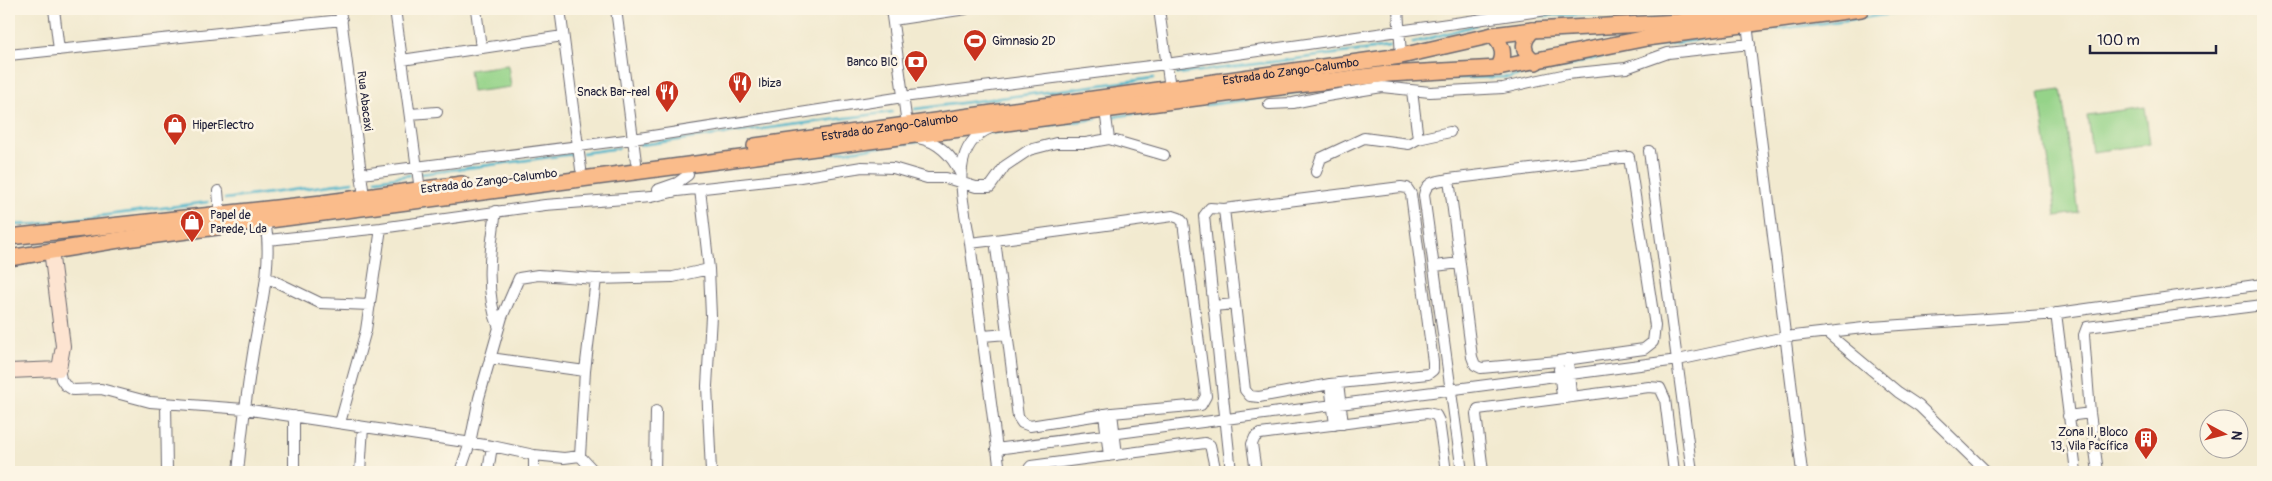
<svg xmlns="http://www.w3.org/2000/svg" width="2272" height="481" font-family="Pangolin,sans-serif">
<rect width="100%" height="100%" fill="#fcf5e5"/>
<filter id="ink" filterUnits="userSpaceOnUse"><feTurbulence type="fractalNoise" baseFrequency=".02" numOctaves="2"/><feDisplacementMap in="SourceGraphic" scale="10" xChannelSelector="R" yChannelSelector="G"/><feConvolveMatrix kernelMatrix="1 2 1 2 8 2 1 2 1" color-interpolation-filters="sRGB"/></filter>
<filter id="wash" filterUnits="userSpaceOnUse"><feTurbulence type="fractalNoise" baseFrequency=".0096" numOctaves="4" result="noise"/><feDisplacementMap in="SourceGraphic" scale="20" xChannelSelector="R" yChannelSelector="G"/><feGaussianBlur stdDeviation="1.12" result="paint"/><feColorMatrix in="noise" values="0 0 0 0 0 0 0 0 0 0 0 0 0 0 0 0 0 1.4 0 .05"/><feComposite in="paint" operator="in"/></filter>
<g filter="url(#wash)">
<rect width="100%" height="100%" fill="#f2ead0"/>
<path fill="#95d389" stroke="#5c7a62" d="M508 65 511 87 472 92 469 70Z
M2061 89 2079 213 2056 216 2039 92Z
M2145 107 2150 144 2092 152 2087 115Z"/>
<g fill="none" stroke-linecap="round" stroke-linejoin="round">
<path stroke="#4db5cb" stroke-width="2.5" d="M1539 16 1635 14 1677 9
M1756 32 1929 9
M1413 43 1476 25
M1177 74 1389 47
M1448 78 1510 77 1568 66 1624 50 1740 34
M1275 95 1306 91
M1206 105 1261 98
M915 109 1154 78
M1112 117 1192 106
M991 133 1096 119
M640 145 892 112
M583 153 619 148
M803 157 919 142
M421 174 573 154
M376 180 410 175
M225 199 353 182
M9 225 38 224 208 202
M9 266 17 264"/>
</g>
</g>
<g filter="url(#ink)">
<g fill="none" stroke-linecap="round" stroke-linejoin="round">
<g stroke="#6b686f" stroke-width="12">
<path id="street" d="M54 9 59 50
M340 9 364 197
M395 9 420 190
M476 9 481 48
M560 9 581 169
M616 9 636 162
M891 9 907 124
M1159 9 1170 88
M1398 9 1401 56
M893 20 966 9
M1747 24 1802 472
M9 55 342 20
M402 60 563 36
M1412 91 1418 139
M1269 104 1293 103 1327 96 1382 87 1430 92 1503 88 1567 74 1626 68 1668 53 1750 44
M1105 110 1109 139
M410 114 437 112
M918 138C937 141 952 155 960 173
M1649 151 1692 472
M1629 157 1655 326 1653 342 1644 349 1558 361 1481 368 1475 365 1472 357 1449 179Z
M1316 172 1321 158 1364 138 1409 144 1418 139 1450 132
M362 174 633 139 903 97 1166 64 1554 9
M1449 179C1437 181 1426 181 1424 195L1462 472
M657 190 677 183 688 175
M218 191 220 214
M1224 209 1245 390 1250 396 1259 397 1330 384 1428 374 1433 370V362L1411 194 1407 188 1401 187 1224 209 1210 208 1204 216 1231 472
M496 211C490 249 484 292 499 328
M268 240 381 228 545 205 651 197 677 191 794 178 862 167 893 168 927 178H946L976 187H990L1005 166 1029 150 1056 143H1086L1109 139 1164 155
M995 240 1018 417 1022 423 1030 426 1112 413 1201 405 1206 396 1183 222 1179 218 1173 216 995 240 970 243 1000 472
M970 243C965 206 945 146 991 128
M1435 266 1460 263
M709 269 711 316 707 386 711 472
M266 277 320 303 370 305
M1213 306 1235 304
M2056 313 2076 472
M1826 332 1898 392 1919 406 1987 472
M983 336 1007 334
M490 358 585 371
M1568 359 1571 395
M59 369 61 379 65 385 73 390 101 389 150 402 244 409 492 446 534 455 564 458 580 456 592 469V472
M1559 369 1562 396
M1338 383 1343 424
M1330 384 1335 425
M166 403 167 472
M1112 413 1117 455
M1104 414 1109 456
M294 416V472
M2068 416 2090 413
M340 423 366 330 381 228
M996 449 1678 360 1785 337 1872 327 2044 315 2263 284
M534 455V472
M580 456 585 371 596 279
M238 472C242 430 247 389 254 347 261 306 273 262 265 221
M360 472 363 427
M460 472 470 443 479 398 502 317 519 278 538 275 596 279 673 277 709 269 700 189
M488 472 492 446
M655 472 656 411
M1026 472 1031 466 1205 443 1210 445 1216 472
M1256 472 1252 444 1255 437 1260 434 1427 413 1436 415 1439 421 1446 472
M1483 472 1476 414 1478 409 1649 387 1660 388 1665 399 1674 472
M2098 472 2090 413 2084 335 2087 327 2263 305"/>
</g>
<g stroke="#6b686f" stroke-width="16">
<path id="secondary" d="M9 371 59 369 63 346 51 250"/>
</g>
<g stroke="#6b686f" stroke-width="18">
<g id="primary">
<path d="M1533 30C1521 41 1521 53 1536 62"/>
<path d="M1493 35C1503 46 1506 55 1498 68"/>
<path id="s1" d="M755 146 1401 56 1493 35 1533 30 1680 22 1769 9"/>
<path d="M9 237 322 203 462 184"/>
<path d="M9 258 119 240 1272 88 1388 74 1498 68 1647 38 1861 9"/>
</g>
</g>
<use href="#street" stroke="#fff" stroke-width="10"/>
<use href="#secondary" stroke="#fde4d1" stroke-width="14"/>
<use href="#primary" stroke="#fabc8b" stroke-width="15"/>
</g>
</g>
<defs>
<g id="stadium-pin" transform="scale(1.25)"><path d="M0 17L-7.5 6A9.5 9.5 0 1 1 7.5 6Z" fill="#c8321e" stroke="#fcf5e5"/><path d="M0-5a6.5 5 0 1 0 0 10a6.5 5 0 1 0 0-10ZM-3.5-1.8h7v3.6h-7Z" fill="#fff"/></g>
<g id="bank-pin" transform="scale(1.25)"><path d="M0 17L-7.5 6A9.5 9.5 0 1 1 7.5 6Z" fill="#c8321e" stroke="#fcf5e5"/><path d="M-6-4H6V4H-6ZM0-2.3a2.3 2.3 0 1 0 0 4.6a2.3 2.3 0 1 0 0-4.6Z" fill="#fff"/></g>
<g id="restaurant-pin" transform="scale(1.25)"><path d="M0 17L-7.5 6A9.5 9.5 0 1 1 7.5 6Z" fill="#c8321e" stroke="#fcf5e5"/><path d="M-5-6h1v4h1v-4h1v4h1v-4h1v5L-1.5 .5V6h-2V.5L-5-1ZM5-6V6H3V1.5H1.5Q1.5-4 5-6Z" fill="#fff"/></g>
<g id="shop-pin" transform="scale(1.25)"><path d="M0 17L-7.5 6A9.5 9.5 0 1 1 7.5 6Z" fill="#c8321e" stroke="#fcf5e5"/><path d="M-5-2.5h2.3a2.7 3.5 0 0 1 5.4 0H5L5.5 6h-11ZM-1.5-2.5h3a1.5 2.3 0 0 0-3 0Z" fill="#fff"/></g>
<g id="building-pin" transform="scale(1.25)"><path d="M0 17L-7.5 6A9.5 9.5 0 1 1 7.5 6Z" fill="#c8321e" stroke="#fcf5e5"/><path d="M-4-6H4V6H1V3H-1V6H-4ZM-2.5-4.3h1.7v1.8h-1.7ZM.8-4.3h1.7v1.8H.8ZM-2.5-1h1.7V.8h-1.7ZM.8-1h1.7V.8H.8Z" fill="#fff"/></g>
</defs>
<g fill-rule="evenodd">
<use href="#stadium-pin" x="975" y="41"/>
<use href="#bank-pin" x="916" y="62"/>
<use href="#restaurant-pin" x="740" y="83"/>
<use href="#restaurant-pin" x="667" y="92"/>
<use href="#shop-pin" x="175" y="125"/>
<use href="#shop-pin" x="192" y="222"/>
<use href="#building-pin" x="2146" y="439"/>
</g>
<g text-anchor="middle" stroke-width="5" stroke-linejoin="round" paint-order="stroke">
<g font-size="12" fill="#22223b" stroke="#fcf5e5" text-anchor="start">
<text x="992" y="45">Gimnasio 2D</text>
<text x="898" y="66" text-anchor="end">Banco BIC</text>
<text x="758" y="87">Ibiza</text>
<text x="650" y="96" text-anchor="end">Snack Bar-real</text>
<text x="192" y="129">HiperElectro</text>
<text x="210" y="219">Papel de<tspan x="210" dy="14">Parede, Lda</tspan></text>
<text x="2128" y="436" text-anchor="end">Zona II, Bloco<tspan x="2128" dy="14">13, Vila Pacífica</tspan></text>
</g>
<g font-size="12" fill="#22223b" stroke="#fcf5e5">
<text dy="4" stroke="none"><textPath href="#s1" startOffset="541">Estrada do Zango-Calumbo</textPath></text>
<text transform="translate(365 101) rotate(83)" y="4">Rua Abacaxi</text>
<text dy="4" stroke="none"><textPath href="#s1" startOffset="136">Estrada do Zango-Calumbo</textPath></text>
<text transform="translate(489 181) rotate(-7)" y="4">Estrada do Zango-Calumbo</text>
</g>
</g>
<rect width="2272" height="481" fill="none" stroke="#fcf5e5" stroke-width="30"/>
<g transform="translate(2224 434) rotate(97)"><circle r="24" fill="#fcf5e5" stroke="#a5a1a1"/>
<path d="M0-4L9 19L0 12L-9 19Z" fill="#c8321e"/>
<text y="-8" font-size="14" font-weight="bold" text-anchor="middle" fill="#22223b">N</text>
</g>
<path d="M2090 45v8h126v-8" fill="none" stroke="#22223b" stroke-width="2.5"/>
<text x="2097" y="45" font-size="15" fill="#22223b" stroke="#fcf5e5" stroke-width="4" paint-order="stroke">100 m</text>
</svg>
